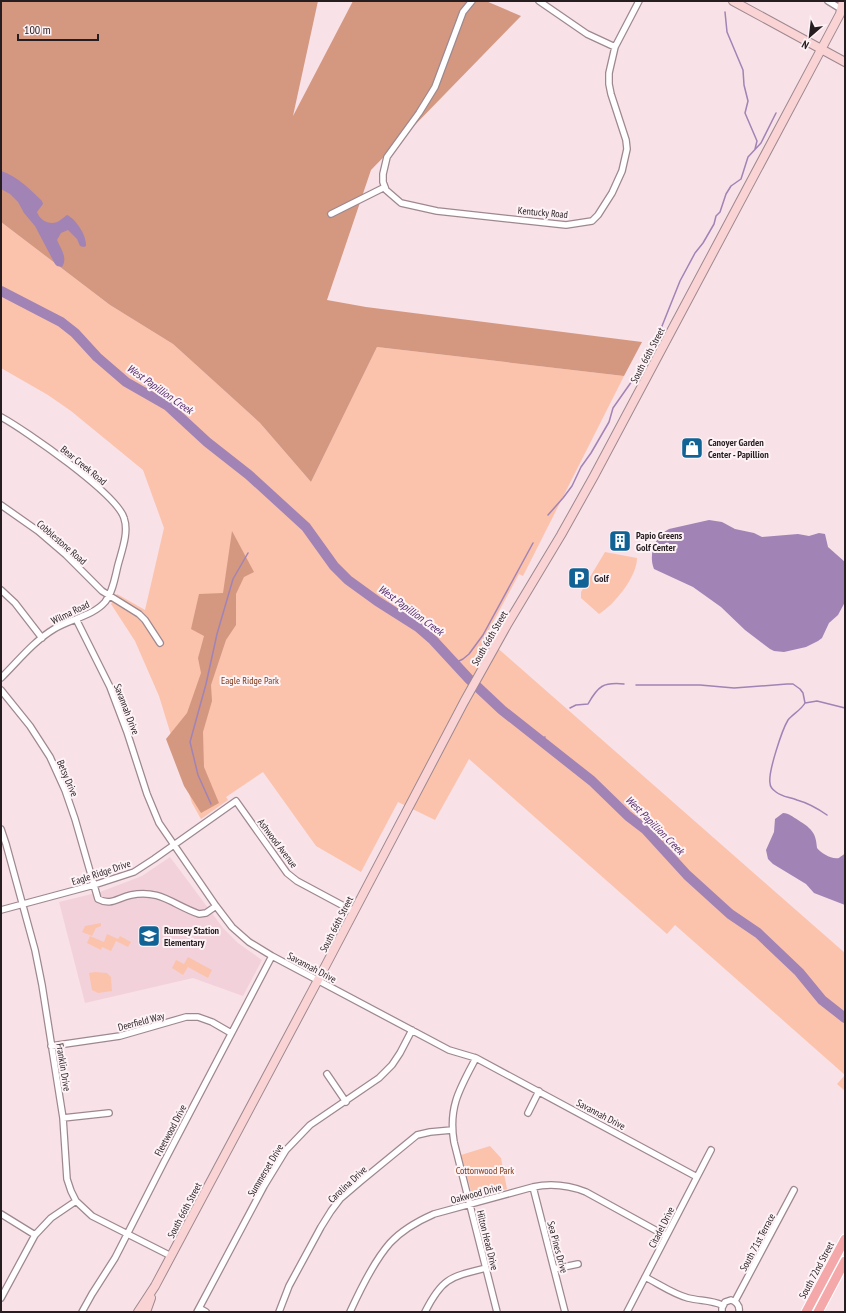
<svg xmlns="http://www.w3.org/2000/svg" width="846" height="1313" font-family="'PT Sans Narrow',sans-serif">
<rect width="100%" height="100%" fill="#f9e1e8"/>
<path fill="#f2d1db" d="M170 857 223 928 238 943 262 960 243 996 193 978 85 1003 59 902 100 892 142 876Z"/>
<path fill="#fbc3ac" d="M1 222 110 305 173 344 260 423 311 482 377 347 624 376 523 576 519 574 485 637 845 953V1075L675 925 667 934 469 759 435 820 398 802 361 872 316 846 263 772 226 797 228 800 201 819 192 803 159 696 135 641 111 604 117 594 145 610 164 528 143 470 71 411 48 395 1 368Z
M605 552 637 558C637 577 614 605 599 614L581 598V592Z
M101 923V926L96 928 92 936 82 932 85 926Z
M107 934 118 939 120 936 131 942 128 947 116 941 111 951 102 947 101 950 87 943 90 936 104 942Z
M188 957 212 970 208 978 188 967 183 975 172 968 176 960 184 964Z
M95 972 107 973 111 977 112 991 98 993 92 990 89 973Z
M845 1075V1091L837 1084Z
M490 1146 501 1158 507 1189 473 1198 461 1155Z"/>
<path fill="#d49880" d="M1 1H318L293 116 353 1H486L521 16 371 170 327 300 366 307 642 342 624 376 377 347 311 482 260 423 173 344 110 305 1 222Z
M232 531 254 572 244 577 236 594V625L226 640 211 685 212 701 203 732 204 767 219 803 201 813 184 786 166 739 187 713 201 673 198 658 204 636 191 629 199 594 223 593Z"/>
<path fill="#a183b5" d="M1 171C17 176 31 190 42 201L43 204 37 212C40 221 51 226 59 221 62 219 64 217 67 215 76 219 87 236 86 246L84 247 80 246 77 239 68 230 61 233 57 240C61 249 68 258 62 267L57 266 55 264 35 226 24 213 18 202 10 194 1 189Z
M709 520 722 522 735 529 754 533 762 537 798 534 809 536 819 533 825 534 828 547 845 562V602L838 615 829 623 822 638 818 641 806 647 784 652 774 651 770 649 745 630 721 607 693 587 654 569C648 554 655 536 669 529Z
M783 813C789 813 793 817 798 820 810 828 816 831 817 848 821 853 832 860 839 858 840 857 844 854 845 854V905L814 893 806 884 773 864 768 859 766 850 774 832 775 819Z"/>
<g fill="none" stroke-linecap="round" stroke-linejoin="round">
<path stroke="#a183b5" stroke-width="1.5" d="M725 12 727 32 743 70 744 85 748 101 745 113 757 141 755 149
M548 515 563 498 572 486 581 467 591 453 609 422 613 408 639 371 644 359 650 351 660 331 680 281 695 253 703 243 714 224 716 216 720 212 726 194 731 186 741 179 748 157 761 143 776 113
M455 663 463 659 469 654 483 635 533 543
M636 685H700L734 688 787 684H793L800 689 803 693 805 703C801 710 793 714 788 720 782 730 768 772 770 783 770 787 773 790 776 792 782 797 790 797 797 800 808 803 817 808 827 815
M805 703 817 701 845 708
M570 708 576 705 588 704C598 686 603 682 624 684
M540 740 545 737
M211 804 198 775 190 742 206 684 217 634 233 579 248 553"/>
<path stroke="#a183b5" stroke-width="10" d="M1 291 61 322 75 333 97 357 126 382 168 406 207 442 249 475 306 527 334 566 348 580 377 601 418 627 433 640 469 679 502 710 592 781 628 816 645 829 687 875 730 914 758 933 799 972 822 1000 845 1018"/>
<g stroke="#9e888f" stroke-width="8">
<path id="street" d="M472 1 463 12 435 87 419 113 387 157 383 174V182L386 190 401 203 437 211 566 225 592 221 598 215 612 193 622 171 627 149 626 140 611 94 609 84V73L615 47 639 1
M539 1 587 34 615 47
M828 1 841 9
M331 214 385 187
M1 417C25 430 117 494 124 518 129 532 122 550 118 565 115 577 113 592 105 602 93 616 70 619 54 629 34 641 18 661 1 678
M1 505 38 531 66 555 102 591 139 614 145 620 160 643
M1 590 15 603 42 638
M76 619 110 687 127 732 147 794 159 823 216 906 232 927 249 942 272 956 449 1050 476 1058 697 1177
M1 690 30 726 50 757 65 790 75 819 98 899C111 906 117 898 131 895 160 889 173 905 199 914L206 913 216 906
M1 829 6 844 35 950 42 985 63 1118 67 1179 71 1191 76 1201 92 1216 171 1256
M1 910 94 885 134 872 154 859 236 801 287 873 297 881 353 911
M51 1046 120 1036 186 1017H198L212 1022 231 1033
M476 1058C460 1088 448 1107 454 1142L497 1312
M327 1074 346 1102
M528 1113 539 1091
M63 1118 109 1113
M533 1187 565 1312
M1 1214 35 1235
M554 1269 578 1264
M645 1277C659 1284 673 1294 688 1298 700 1301 711 1300 722 1305
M1 1298 35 1235 51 1218 76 1201
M735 1301 794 1190
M199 1308 206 1312
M82 1312 92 1294 115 1258 164 1162 272 956
M197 1312 264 1186 286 1150 310 1125 379 1078 392 1065 400 1053 412 1030
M279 1312 289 1286 321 1227 331 1211 340 1199 361 1181 417 1135 430 1132 452 1130
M350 1312C360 1290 374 1261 390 1243 402 1230 418 1221 434 1214L533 1187C552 1183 568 1185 586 1192L666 1236
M425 1312C442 1278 450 1277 486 1268
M627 1312 711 1150
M722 1312V1308L725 1302 731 1300C737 1302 740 1306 739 1312"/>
</g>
<g stroke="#9e888f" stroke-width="10">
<path id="secondary" d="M733 1 845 62
M138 1312 155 1286 318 980 464 702 507 625 561 535 594 476 840 14 843 1
M146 1312 151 1298"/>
</g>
<g stroke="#fff" stroke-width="11">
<path id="primary" d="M806 1312 845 1239
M818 1312 845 1261"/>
</g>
<use href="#street" stroke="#fff" stroke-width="5.5"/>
<use href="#secondary" stroke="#fad4d5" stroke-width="8"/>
<use href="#primary" stroke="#f4a8aa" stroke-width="9"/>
</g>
<defs>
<g id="shop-square" transform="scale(1.15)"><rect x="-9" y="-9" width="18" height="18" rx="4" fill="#116395" stroke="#fdf3f6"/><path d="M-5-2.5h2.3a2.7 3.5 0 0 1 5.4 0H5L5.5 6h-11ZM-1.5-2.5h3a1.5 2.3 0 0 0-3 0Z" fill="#fff"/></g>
<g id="building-square" transform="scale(1.15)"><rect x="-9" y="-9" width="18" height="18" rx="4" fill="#116395" stroke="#fdf3f6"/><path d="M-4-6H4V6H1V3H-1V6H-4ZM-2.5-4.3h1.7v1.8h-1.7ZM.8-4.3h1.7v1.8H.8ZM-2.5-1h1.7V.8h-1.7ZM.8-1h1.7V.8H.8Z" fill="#fff"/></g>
<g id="parking-square" transform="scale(1.15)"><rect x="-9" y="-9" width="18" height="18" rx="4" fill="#116395" stroke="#fdf3f6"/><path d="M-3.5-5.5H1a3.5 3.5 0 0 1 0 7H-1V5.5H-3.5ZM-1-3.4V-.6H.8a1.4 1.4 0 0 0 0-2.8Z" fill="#fff"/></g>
<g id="school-square" transform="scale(1.15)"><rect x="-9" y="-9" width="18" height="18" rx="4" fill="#116395" stroke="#fdf3f6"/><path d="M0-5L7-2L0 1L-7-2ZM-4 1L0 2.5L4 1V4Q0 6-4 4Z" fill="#fff"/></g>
</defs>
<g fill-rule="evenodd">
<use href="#shop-square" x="692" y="448"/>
<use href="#building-square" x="620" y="541"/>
<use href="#parking-square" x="579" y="578"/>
<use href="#school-square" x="149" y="936"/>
</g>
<g text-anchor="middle" stroke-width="4" stroke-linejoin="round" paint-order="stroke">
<g font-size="10" fill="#261d20" stroke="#fdf3f6">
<text transform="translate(543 212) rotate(5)" y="4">Kentucky Road</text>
<text transform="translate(647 355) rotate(-62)" y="4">South 66th Street</text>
<text transform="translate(84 465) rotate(39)" y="4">Bear Creek Road</text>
<text transform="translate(62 542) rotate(41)" y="4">Cobblestone Road</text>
<text transform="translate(70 612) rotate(-26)" y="4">Wilma Road</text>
<text transform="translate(489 638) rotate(-60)" y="4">South 66th Street</text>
<text transform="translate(127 709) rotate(69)" y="4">Savannah Drive</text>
<text transform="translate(68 778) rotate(67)" y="4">Betsy Drive</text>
<text transform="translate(278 843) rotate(53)" y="4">Ashwood Avenue</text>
<text transform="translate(101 872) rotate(-18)" y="4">Eagle Ridge Drive</text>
<text transform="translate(336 924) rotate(-63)" y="4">South 66th Street</text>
<text transform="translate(312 967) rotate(28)" y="4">Savannah Drive</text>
<text transform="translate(141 1021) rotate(-15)" y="4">Deerfield Way</text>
<text transform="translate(64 1067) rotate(81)" y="4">Franklin Drive</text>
<text transform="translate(601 1114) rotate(28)" y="4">Savannah Drive</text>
<text transform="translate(170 1130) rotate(-62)" y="4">Fleetwood Drive</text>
<text transform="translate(265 1170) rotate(-59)" y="4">Summerset Drive</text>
<text transform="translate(347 1184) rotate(-43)" y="4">Carolina Drive</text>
<text transform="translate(476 1193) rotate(-15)" y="4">Oakwood Drive</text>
<text transform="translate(184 1210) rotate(-62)" y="4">South 66th Street</text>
<text transform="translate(661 1227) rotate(-63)" y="4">Citadel Drive</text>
<text transform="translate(488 1240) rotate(76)" y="4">Hilton Head Drive</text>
<text transform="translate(757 1242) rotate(-62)" y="4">South 71st Terrace</text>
<text transform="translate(558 1247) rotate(75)" y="4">Sea Pines Drive</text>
<text transform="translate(816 1270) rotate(-62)" y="4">South 72nd Street</text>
</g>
<g font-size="10" font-weight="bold" fill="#261d20" stroke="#fdf3f6" text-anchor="start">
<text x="708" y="446">Canoyer Garden<tspan x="708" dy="12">Center - Papillion</tspan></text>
<text x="636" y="539">Papio Greens<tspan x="636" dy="12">Golf Center</tspan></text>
<text x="594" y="582">Golf</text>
<text x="164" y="934">Rumsey Station<tspan x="164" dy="12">Elementary</tspan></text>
</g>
<g font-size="10" fill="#803816" stroke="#fdf3f6">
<text x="250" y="684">Eagle Ridge Park</text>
<text x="485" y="1174">Cottonwood Park</text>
</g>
<g font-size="11" font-style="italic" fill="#552e6c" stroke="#fdf3f6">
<text transform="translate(160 389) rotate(35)" y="4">West Papillion Creek</text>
<text transform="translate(411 610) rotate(36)" y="4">West Papillion Creek</text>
<text transform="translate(655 825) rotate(45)" y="4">West Papillion Creek</text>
</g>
</g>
<rect width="846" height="1313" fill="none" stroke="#261d20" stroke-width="4"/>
<g transform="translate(810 36) rotate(208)" stroke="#fdf3f6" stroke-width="3" paint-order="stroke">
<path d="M0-3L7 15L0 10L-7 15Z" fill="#261d20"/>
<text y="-6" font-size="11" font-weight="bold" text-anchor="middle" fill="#261d20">N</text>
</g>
<path d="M18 34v6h80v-6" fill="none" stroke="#261d20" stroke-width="2"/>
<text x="24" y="34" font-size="12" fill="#261d20" stroke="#fdf3f6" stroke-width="3" paint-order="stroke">100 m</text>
</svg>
